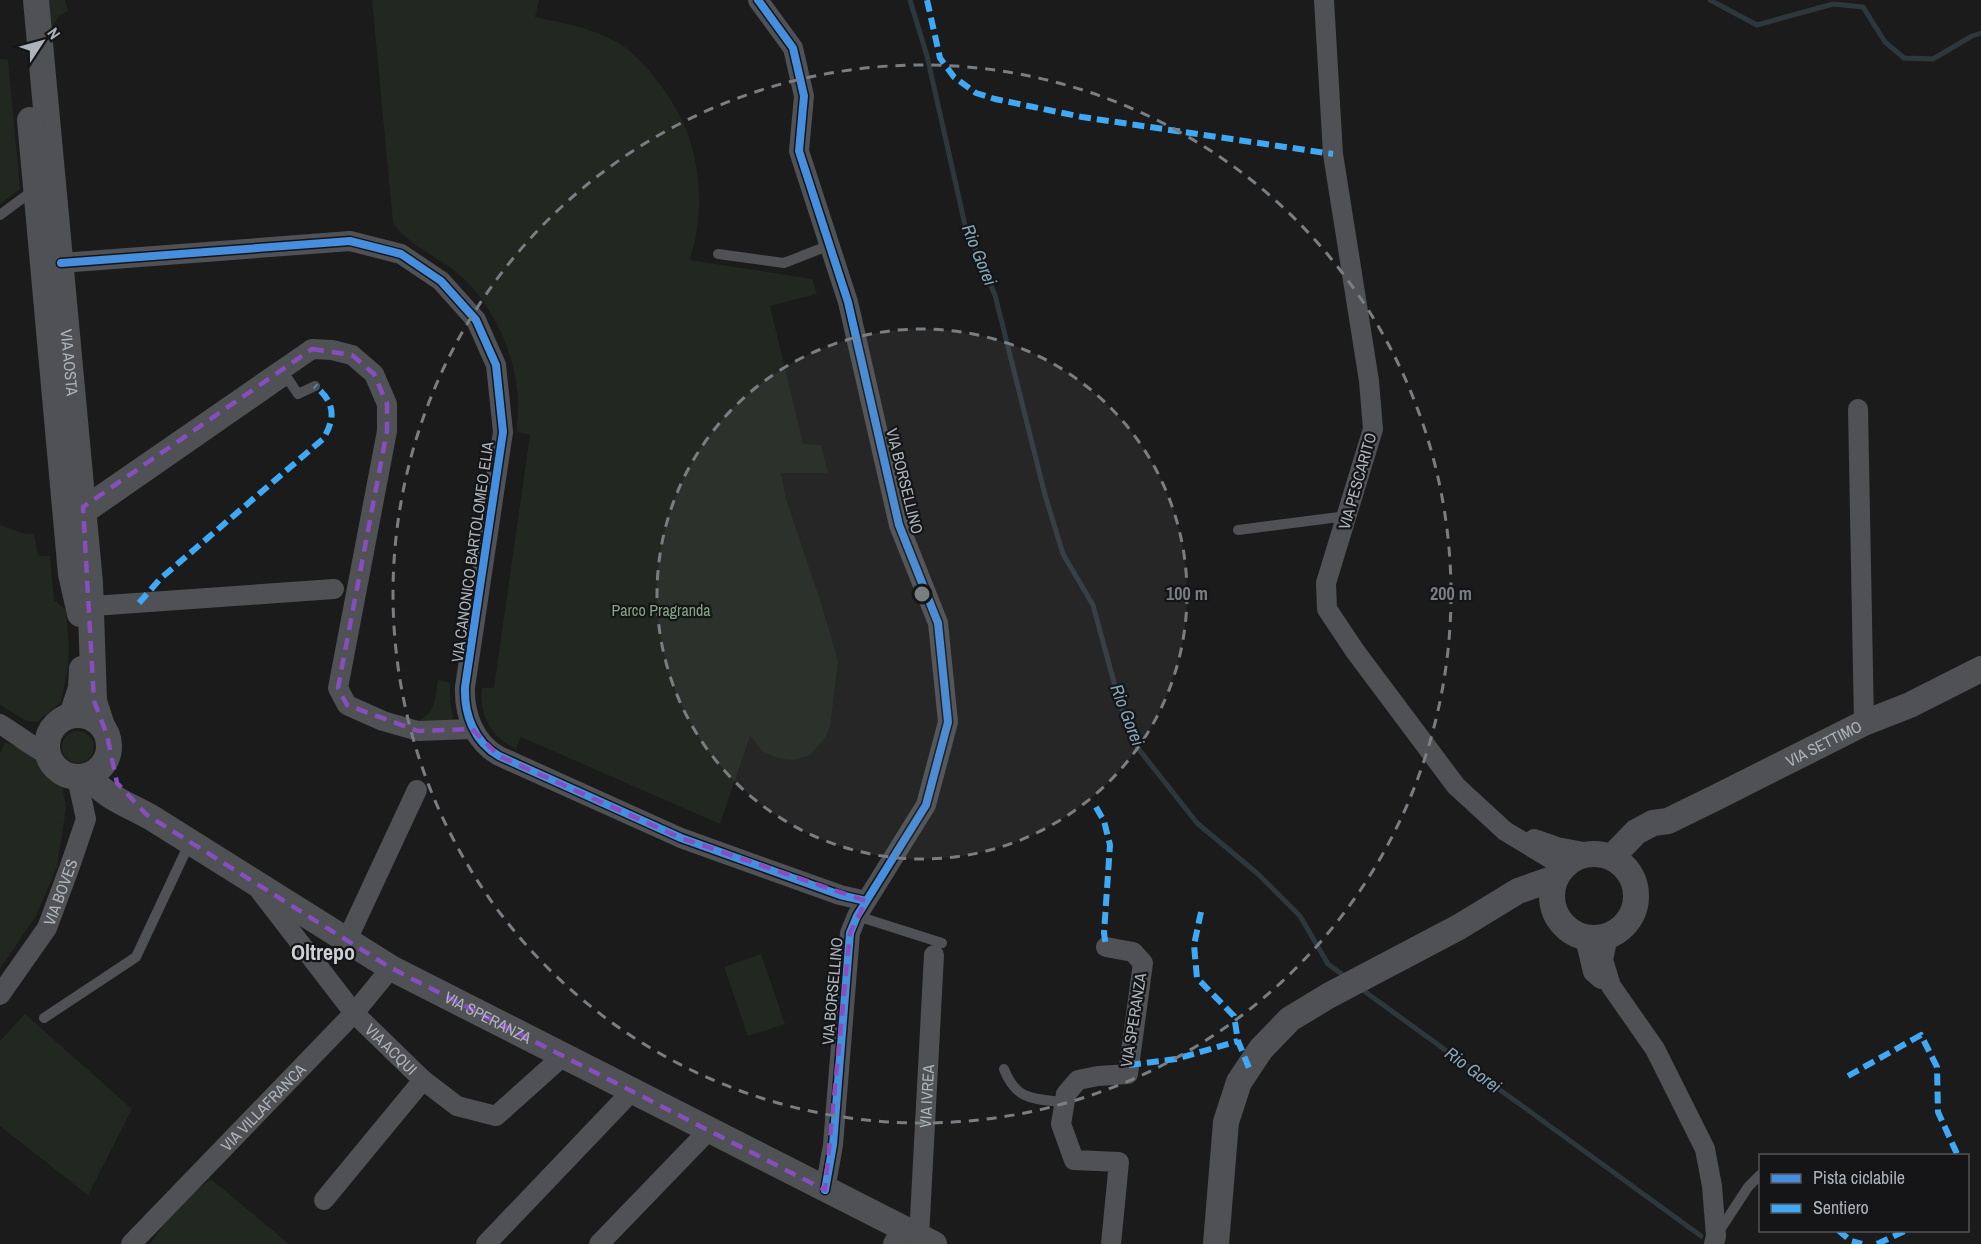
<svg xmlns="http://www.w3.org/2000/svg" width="1981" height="1244" font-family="'Archivo Narrow',sans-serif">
<rect width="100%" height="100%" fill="#1b1b1b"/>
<path fill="#202820" d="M43 0H65L68 11 60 15 51 28Z
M372 0H539L535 17C562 23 592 28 617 42 631 49 650 71 659 83 693 128 704 174 697 229 696 240 692 250 690 260L812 279 817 294 770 306 803 444 821 445 828 473H781L786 499 820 600 838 661 830 727 825 738 810 755 793 760 777 758 762 751 750 736 720 824 521 737 516 749C491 738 479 714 482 688H494L530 435 517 432C517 422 518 411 518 400 516 352 490 297 451 268 432 254 407 243 393 223Z
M0 59 8 60 20 189 0 204Z
M0 525 22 533 34 534 38 556H50L54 600 66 610 69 647 68 666 61 702 37 722 27 721 0 705Z
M438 680 450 683V700L453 719 444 722 414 723C437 712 434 703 438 680Z
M62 747a16 16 0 1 1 32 0a16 16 0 1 1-32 0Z
M5 742 36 755 48 774 62 785 66 808 57 867 37 914 0 969V754Z
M761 954 785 1024 748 1036 724 967Z
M25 1014 132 1109 88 1195 0 1126V1041Z
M211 1179 289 1244H150L171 1214 184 1201Z"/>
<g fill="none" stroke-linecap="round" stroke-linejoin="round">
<path stroke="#2d383d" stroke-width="5" d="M910 0 927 56 965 225 995 295 1045 495 1063 554 1093 605 1119 701 1137 747 1197 823 1258 874 1300 916 1328 964 1347 978
M1710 0 1757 25 1833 4 1863 7 1885 42 1904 58 1933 59 1972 36 1981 33
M1360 988 1701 1236"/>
<path stroke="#4f5154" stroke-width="10" d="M0 215 35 189
M718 254 784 263 830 245
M85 520 288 379 298 394 315 386
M1238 530 1347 516
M857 916 942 943
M44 1018 136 957 190 842
M1004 1069C1016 1101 1035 1099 1064 1102
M1718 1233 1748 1187 1760 1175"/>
<g stroke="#4f5154" stroke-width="20">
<path d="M758 0 793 48 804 96 799 151 848 302 899 525 938 623 948 722 926 805 857 916 850 933 833 1145 825 1190"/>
<path d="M1324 0 1333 154 1369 381 1373 429 1326 583 1327 609 1355 651 1456 786 1505 831 1563 866"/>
<path d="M61 263 350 241 401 254 441 281 476 320 496 365 503 432 465 687C464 714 474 742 499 756L681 838 840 895 866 901"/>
<path d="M1858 409 1864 723"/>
<path d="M83 507 312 349 332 350 352 355 374 374 387 404V431L338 688 347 705 383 721 418 731 472 729"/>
<path d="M79 607 334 589"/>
<path d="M0 724C17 734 30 746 47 754"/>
<path d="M1534 839 1557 847 1589 853"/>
<path id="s1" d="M260 891 354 1013 423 1080 457 1106 496 1116 563 1056"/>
<path d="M1608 936 1603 960 1611 986 1655 1049 1705 1149 1712 1186 1716 1236 1714 1244"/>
<path d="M1585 938 1593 972 1601 979"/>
<path d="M347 940 417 790"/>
<path d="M1106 947 1133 952 1143 963 1128 1074 1098 1076 1078 1080 1066 1094 1061 1124 1074 1160 1119 1162 1111 1244"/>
<path id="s2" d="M0 995 47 928 70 866 86 819 77 778"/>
<path d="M324 1200 423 1080"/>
<path id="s3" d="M919 1237 934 955"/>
<path id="s4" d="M131 1244 354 1013 391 968"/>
<path d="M486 1244 632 1091"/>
<path d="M599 1244 709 1130"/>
<path d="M893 1244 902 1228"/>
</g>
<g stroke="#4f5154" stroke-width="26">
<path id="s5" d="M36 0 90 583 94 701 102 726"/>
<path d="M30 120 71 574 80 614"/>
<circle cx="78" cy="746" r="31"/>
<path d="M72 715 81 688 82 669"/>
<path id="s6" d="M88 776C107 798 127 804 152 818L391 968 934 1244"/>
<circle cx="1594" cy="896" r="42"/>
<path id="s7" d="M1612 857 1636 832 1653 823 1668 821 1717 797 1864 723 1910 705 1981 669"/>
<path d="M1216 1244 1226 1122 1239 1082 1261 1049 1290 1019 1328 996 1459 927 1518 891 1555 878"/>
</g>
<path stroke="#3fa9f5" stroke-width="6" stroke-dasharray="12 6" stroke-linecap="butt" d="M927 0 940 58 954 77 976 93 995 99 1082 117 1333 154
M139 603 160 579 323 439C336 418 335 402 315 386
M1096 807 1104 821 1110 845 1104 933 1106 947
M1201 912 1194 945 1197 978 1234 1016 1238 1041 1249 1068
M1129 1065 1176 1059 1238 1041
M1848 1076 1921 1035 1937 1067 1938 1112 1958 1156
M1838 1230 1851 1241 1862 1244
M1877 1244 1907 1230"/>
<g stroke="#151517" stroke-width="11">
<path id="cycleway" d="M758 0 793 48 804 96 799 151 848 302 899 525 938 623 948 722 926 805 857 916 850 933 833 1145 825 1190
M61 263 350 241 401 254 441 281 476 320 496 365 503 432 465 687C464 714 474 742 499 756L681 838 840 895 866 901"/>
</g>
<use href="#cycleway" stroke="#468fdf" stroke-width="8"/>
</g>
<path fill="none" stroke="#874ebe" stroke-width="4.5" stroke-dasharray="12 8" stroke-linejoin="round" d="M312 349 352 355 374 374 387 404V431L338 688 347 705 418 731 472 729 499 756 681 838 866 901 850 933 825 1190 391 968 147 815 117 783 107 735 94 701 83 507Z"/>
<circle cx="922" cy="594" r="265" fill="#797e83" fill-opacity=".12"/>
<g fill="none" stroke="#797e83" stroke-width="3" stroke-dasharray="10 8">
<circle cx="922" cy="594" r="265"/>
<circle cx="922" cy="594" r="529"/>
</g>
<g text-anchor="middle" stroke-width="4.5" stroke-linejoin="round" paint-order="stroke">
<g font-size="16" fill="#acb3bb" stroke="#151517">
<text dy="6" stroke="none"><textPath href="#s5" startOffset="364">VIA AOSTA</textPath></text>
<text transform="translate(905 481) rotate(76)" y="6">VIA BORSELLINO</text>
<text transform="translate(1357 481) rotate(-74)" y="6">VIA PESCARITO</text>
<text transform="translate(472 552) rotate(-82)" y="6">VIA CANONICO BARTOLOMEO ELIA</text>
<text dy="6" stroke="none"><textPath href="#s7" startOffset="243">VIA SETTIMO</textPath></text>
<text dy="6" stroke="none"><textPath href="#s2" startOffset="120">VIA BOVES</textPath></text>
<text transform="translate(832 991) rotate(-85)" y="6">VIA BORSELLINO</text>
<text dy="6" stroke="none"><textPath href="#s6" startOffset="468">VIA SPERANZA</textPath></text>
<text transform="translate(1133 1020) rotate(-81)" y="6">VIA SPERANZA</text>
<text dy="6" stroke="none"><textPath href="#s1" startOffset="206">VIA ACQUI</textPath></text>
<text dy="6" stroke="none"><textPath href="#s3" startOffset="141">VIA IVREA</textPath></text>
<text dy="6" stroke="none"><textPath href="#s4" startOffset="190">VIA VILLAFRANCA</textPath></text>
</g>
<g font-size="16" fill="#86a683" stroke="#151517">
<text x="661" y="616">Parco Pragranda</text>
</g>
<g font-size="18" font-style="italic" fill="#84a6b6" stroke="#151517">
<text transform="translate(979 255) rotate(68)" y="6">Rio Gorei</text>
<text transform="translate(1127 715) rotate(69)" y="6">Rio Gorei</text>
<text transform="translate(1473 1070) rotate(36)" y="6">Rio Gorei</text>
</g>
<g font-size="22" font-weight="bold" fill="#cdd1d7" stroke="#151517">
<text x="323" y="960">Oltrepo</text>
</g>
</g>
<circle cx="922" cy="594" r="9" fill="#797e83" stroke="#151517" stroke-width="3"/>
<g font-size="18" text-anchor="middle" font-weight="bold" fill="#797e83" stroke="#151517" stroke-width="4.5" stroke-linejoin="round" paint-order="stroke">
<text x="1187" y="600">100 m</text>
<text x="1451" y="600">200 m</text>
</g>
<rect x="1759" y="1154" width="210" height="78" fill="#151517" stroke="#515459" stroke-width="1.5"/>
<rect x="1771" y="1174" width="30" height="9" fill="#468fdf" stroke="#515459" stroke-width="1.5"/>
<text x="1813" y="1184" font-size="18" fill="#acb3bb">Pista ciclabile</text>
<rect x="1771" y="1204" width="30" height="9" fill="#3fa9f5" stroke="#515459" stroke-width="1.5"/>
<text x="1813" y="1214" font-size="18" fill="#acb3bb">Sentiero</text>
<g transform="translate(42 42) rotate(54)" stroke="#151517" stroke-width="4.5" paint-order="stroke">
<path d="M0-4.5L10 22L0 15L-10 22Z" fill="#acb3bb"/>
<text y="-9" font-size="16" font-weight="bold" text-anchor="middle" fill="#acb3bb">N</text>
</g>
</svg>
